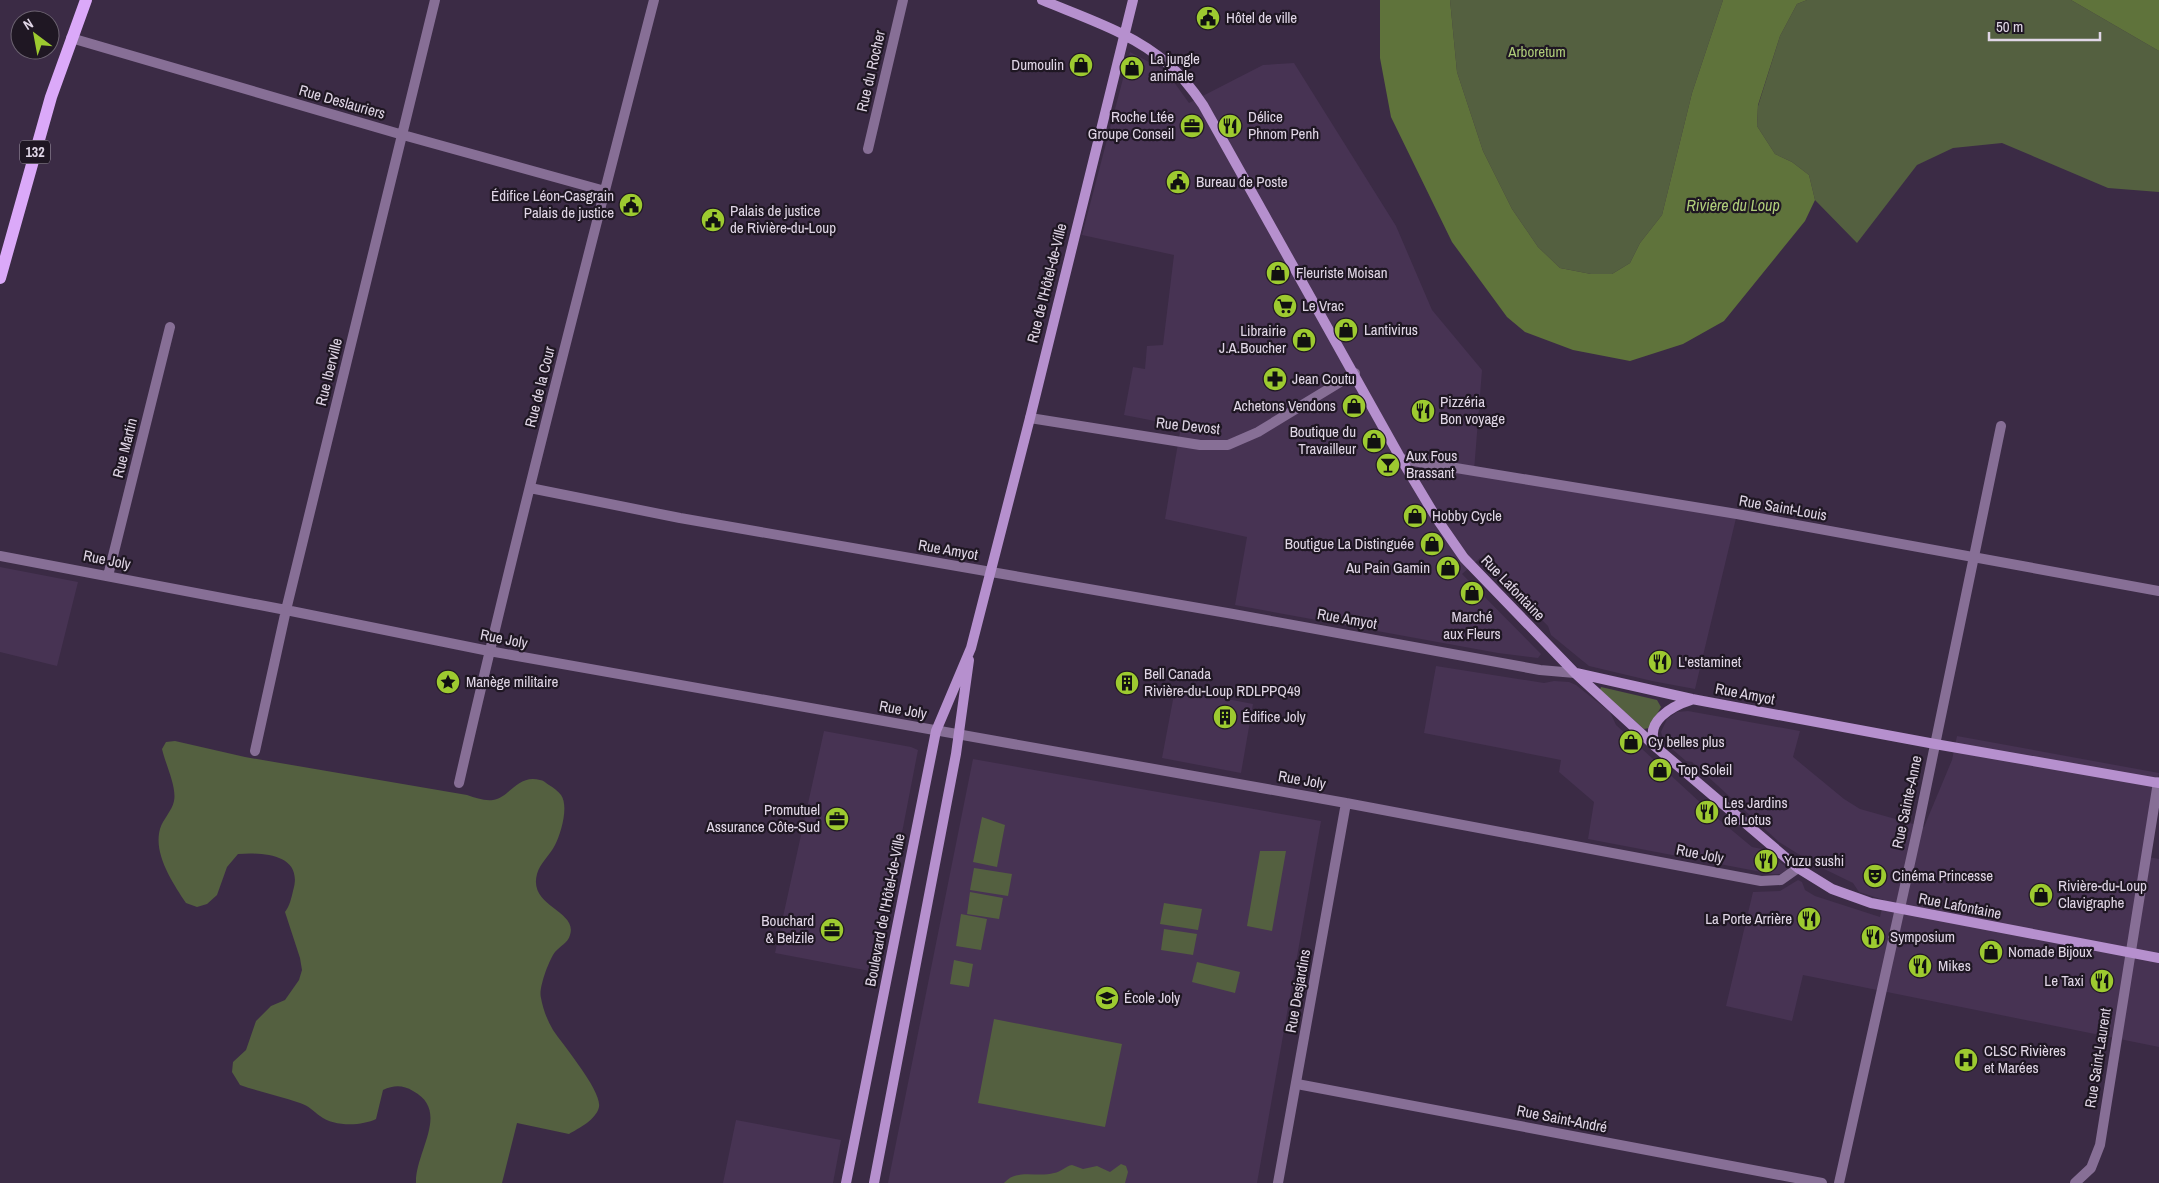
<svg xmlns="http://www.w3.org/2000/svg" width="2159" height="1183" font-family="'Archivo Narrow',sans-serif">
<rect width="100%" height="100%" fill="#3b2b45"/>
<path fill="#473353" d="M1130 52 1166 71 1189 103 1263 65 1294 63 1396 226 1432 310 1482 370 1474 471 1737 514 1695 689 1652 681 1589 666 1551 635 1548 626 1480 558 1462 574 1541 654 1538 658 1498 653 1235 605 1247 537 1165 519 1181 426 1124 415 1133 367 1145 369 1147 346 1163 345 1174 255 1082 235Z
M0 567 78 582 57 666 0 652Z
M1436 666 1544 683 1554 681 1569 682 1576 685 1610 712 1616 725 1716 817 1752 847 1762 849 1789 869 1780 874H1772L1588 839 1594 802 1559 772 1561 760 1424 733Z
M1175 689 1253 704 1241 773 1162 758Z
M1688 711 1800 731 1793 757 1844 799 1860 809 1924 827 1952 760 1957 736 2159 773 2143 856 2159 859V1047L1803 975 1792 1021 1726 1006 1753 892 1780 891 1798 880 1802 882 1805 890 1815 896 1880 917 1884 900 1859 892 1853 883 1816 865 1779 842 1692 762 1686 761 1664 742 1661 732 1667 719 1677 712Z
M824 731 911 747 918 750 875 972 775 953Z
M973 759 1321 821 1257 1183H888Z
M736 1120 841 1140 833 1183H723Z"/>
<path fill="#546040" d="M1450 0H1723L1692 93 1662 215 1640 243 1630 263 1612 274H1591L1560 268 1538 247 1512 209 1483 151 1457 72Z
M1807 0H2071L2159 51V192L2108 188 2002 143 1953 148 1917 165 1857 243 1815 200 1809 175 1792 162 1775 154 1757 126 1758 106 1780 36 1797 4Z
M1601 687 1657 700 1661 707 1649 728 1644 729 1600 690Z
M175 741 245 757 467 795C476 798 484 801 493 800 510 797 518 774 540 780 543 780 546 783 549 785 554 788 558 791 561 795 569 806 561 834 555 845 550 855 540 863 537 874 528 907 578 910 570 935 568 943 560 946 555 952 549 960 538 989 541 998 543 1009 547 1020 553 1030 563 1045 602 1091 599 1107 596 1120 579 1128 569 1134L517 1123 502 1183H416C415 1152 451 1111 413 1091 403 1085 394 1085 383 1090L376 1119C362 1126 334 1127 320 1116 313 1111 309 1106 300 1103 280 1096 260 1092 240 1085L232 1072 233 1062 246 1050 256 1021 271 1006 285 1000 299 980 302 970 300 958 285 912C290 905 291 899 293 891 304 855 265 852 238 854L227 867 217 895 207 904 197 907 186 903C173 883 153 854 160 829 163 819 172 811 174 801 177 787 165 763 162 749L166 742Z
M982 817 1005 825 997 867 973 862Z
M1260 851H1286L1272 931 1247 926Z
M974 868 1012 874 1008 896 970 890Z
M970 892 1003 898 999 919 967 914Z
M1164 903 1202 909 1198 930 1160 924Z
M961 914 987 919 981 950 956 946Z
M1164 929 1197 934 1193 955 1161 950Z
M954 960 973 964 969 987 950 984Z
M1197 962 1240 972 1235 993 1192 982Z
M994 1019 1122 1044 1105 1127 978 1103Z
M1121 1164 1126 1166 1128 1172 1125 1183H1004C1017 1168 1037 1178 1054 1173 1061 1172 1066 1166 1072 1165L1083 1169 1097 1166 1110 1172Z"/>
<path fill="#5f733b" d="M1380 0H1450L1457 72 1483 151 1512 209 1538 247 1560 268 1591 274H1612L1630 263 1640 243 1662 215 1692 93 1723 0H1807L1797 4 1780 36 1758 105 1757 126 1775 154 1792 162 1809 175 1815 200 1805 221 1724 321 1683 344 1630 361 1573 350 1525 332 1507 317 1452 242 1391 117 1380 58Z
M2071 0H2159V51Z"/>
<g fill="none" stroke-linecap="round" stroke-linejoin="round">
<path stroke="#876f96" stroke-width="10" d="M71 38 403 135 605 191
M868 149 903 0
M1030 418 1200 445H1228L1258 432 1355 373
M1401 459 1737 514 2159 591
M530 488 680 518 1233 614 1540 670 1575 673
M0 556 286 610 489 651 1346 803 1761 881 1781 880 1798 868
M108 576 170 327
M255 751 286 610 435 0
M459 783C519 521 587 260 654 0
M1297 1084 1822 1183
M1278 1183 1346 803
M1839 1183 1918 827 2001 426
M2075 1183 2091 1168 2100 1145 2158 782"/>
<path stroke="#b690ce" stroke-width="10" d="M1042 0C1085 18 1133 33 1168 64 1182 76 1193 90 1203 105L1401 459 1437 519 1464 558 1575 673 1657 748 1798 868 1832 889 1871 903 2159 958
M1576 673 1692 699 1935 744 2159 783
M1656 746C1643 722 1672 706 1691 700
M846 1183 936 731 971 648 1030 418 1133 0
M874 1183 956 754 969 660"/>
<path stroke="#dba9f9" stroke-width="12" d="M0 278 51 97 86 0"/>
</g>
<defs>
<g id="civic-disc" transform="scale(1.25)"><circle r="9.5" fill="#9dca30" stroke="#1f1723"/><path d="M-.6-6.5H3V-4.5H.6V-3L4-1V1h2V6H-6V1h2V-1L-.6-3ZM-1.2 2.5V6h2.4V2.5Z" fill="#111"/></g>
<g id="shop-disc" transform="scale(1.25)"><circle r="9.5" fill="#9dca30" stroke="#1f1723"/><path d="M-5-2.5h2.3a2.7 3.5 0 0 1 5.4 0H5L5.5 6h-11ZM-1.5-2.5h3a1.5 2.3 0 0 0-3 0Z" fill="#111"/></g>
<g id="office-disc" transform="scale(1.25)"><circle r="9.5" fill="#9dca30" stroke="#1f1723"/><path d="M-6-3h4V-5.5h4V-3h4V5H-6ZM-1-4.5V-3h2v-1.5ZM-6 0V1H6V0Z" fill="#111"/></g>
<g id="restaurant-disc" transform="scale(1.25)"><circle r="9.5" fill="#9dca30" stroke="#1f1723"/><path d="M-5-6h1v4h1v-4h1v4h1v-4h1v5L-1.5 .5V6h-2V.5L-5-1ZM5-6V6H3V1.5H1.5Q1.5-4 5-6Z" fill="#111"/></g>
<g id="supermarket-disc" transform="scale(1.25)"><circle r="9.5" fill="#9dca30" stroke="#1f1723"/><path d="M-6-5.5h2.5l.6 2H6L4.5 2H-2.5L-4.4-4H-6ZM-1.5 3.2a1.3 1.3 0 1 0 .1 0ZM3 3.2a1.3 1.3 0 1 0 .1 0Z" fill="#111"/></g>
<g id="pharmacy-disc" transform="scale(1.25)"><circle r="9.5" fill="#9dca30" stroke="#1f1723"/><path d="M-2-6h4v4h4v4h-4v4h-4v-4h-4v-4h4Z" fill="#111"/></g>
<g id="bar-disc" transform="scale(1.25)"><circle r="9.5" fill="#9dca30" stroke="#1f1723"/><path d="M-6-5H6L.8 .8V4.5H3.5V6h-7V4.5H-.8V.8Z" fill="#111"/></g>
<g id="sight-disc" transform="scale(1.25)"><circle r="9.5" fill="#9dca30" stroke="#1f1723"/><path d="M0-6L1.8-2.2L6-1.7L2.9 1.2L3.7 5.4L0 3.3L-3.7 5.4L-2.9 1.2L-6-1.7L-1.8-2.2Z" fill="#111"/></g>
<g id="building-disc" transform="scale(1.25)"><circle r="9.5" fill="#9dca30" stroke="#1f1723"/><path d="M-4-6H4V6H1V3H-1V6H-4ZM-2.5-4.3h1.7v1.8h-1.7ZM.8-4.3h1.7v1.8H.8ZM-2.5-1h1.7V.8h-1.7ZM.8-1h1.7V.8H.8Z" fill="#111"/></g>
<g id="theatre-disc" transform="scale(1.25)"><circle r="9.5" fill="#9dca30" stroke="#1f1723"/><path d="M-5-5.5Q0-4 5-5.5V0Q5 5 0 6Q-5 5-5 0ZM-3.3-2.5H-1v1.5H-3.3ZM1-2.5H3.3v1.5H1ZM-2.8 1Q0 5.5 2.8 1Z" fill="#111"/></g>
<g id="school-disc" transform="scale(1.25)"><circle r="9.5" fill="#9dca30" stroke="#1f1723"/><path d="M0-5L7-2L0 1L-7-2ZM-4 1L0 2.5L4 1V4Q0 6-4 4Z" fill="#111"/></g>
<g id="hospital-disc" transform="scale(1.25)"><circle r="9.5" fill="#9dca30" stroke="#1f1723"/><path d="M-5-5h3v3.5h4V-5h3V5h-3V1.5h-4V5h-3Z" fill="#111"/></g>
</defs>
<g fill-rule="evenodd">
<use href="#civic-disc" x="1208" y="18"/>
<use href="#shop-disc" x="1081" y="65"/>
<use href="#shop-disc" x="1132" y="68"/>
<use href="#office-disc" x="1192" y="126"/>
<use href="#restaurant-disc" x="1230" y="126"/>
<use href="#civic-disc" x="1178" y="182"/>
<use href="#civic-disc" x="631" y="205"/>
<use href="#civic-disc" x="713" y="220"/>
<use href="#shop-disc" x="1278" y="273"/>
<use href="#supermarket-disc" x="1285" y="306"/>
<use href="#shop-disc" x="1346" y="330"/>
<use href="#shop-disc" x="1304" y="340"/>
<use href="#pharmacy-disc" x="1275" y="379"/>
<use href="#shop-disc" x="1354" y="406"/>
<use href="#restaurant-disc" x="1423" y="411"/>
<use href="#shop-disc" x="1374" y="441"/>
<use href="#bar-disc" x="1388" y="465"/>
<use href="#shop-disc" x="1415" y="516"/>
<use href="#shop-disc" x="1432" y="544"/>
<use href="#shop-disc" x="1448" y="568"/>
<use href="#shop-disc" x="1472" y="593"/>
<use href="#restaurant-disc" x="1660" y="662"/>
<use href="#sight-disc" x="448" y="682"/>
<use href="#building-disc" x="1127" y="683"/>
<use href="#building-disc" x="1225" y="717"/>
<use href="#shop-disc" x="1631" y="742"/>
<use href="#shop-disc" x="1660" y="770"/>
<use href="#restaurant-disc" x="1707" y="812"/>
<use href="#office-disc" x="837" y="819"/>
<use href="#restaurant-disc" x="1766" y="861"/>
<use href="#theatre-disc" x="1875" y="876"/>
<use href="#shop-disc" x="2041" y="895"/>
<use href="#restaurant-disc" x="1809" y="919"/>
<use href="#office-disc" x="832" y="930"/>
<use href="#restaurant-disc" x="1873" y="937"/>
<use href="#shop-disc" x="1991" y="952"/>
<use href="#restaurant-disc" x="1920" y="966"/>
<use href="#restaurant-disc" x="2102" y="981"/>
<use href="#school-disc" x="1107" y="998"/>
<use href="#hospital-disc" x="1966" y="1060"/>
</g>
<g text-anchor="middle" stroke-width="4.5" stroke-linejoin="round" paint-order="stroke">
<rect fill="#1f1723" stroke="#a69dac" stroke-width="1" x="20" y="140.5" width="30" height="23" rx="4"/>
<g font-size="14" font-weight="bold" fill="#e0d6e6">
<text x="35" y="157">132</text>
</g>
<g font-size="15" fill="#e0d6e6" stroke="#1f1723" text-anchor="start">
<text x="1226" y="23">Hôtel de ville</text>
<text x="1150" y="64">La jungle<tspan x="1150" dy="17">animale</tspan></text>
<text x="1064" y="70" text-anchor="end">Dumoulin</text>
<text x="1174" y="122" text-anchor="end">Roche Ltée<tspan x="1174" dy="17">Groupe Conseil</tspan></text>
<text x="1248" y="122">Délice<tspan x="1248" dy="17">Phnom Penh</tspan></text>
<text x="1196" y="187">Bureau de Poste</text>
<text x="614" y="201" text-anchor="end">Édifice Léon-Casgrain<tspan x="614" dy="17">Palais de justice</tspan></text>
<text x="730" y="216">Palais de justice<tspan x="730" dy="17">de Rivière-du-Loup</tspan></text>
<text x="1296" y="278">Fleuriste Moisan</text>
<text x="1302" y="311">Le Vrac</text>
<text x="1364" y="335">Lantivirus</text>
<text x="1286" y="336" text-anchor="end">Librairie<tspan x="1286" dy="17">J.A.Boucher</tspan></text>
<text x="1292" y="384">Jean Coutu</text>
<text x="1440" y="407">Pizzéria<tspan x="1440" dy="17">Bon voyage</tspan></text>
<text x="1336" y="411" text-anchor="end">Achetons Vendons</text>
<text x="1356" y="437" text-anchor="end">Boutique du<tspan x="1356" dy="17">Travailleur</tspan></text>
<text x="1406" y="461">Aux Fous<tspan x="1406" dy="17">Brassant</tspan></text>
<text x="1432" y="521">Hobby Cycle</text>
<text x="1414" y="549" text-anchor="end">Boutigue La Distinguée</text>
<text x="1430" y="573" text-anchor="end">Au Pain Gamin</text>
<text x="1472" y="622" text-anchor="middle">Marché<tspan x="1472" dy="17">aux Fleurs</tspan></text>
<text x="1678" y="667">L'estaminet</text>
<text x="1144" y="679">Bell Canada<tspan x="1144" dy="17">Rivière-du-Loup RDLPPQ49</tspan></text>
<text x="466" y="687">Manège militaire</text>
<text x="1242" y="722">Édifice Joly</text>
<text x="1648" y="747">Cy belles plus</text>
<text x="1678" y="775">Top Soleil</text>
<text x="1724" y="808">Les Jardins<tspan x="1724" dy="17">de Lotus</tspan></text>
<text x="820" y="815" text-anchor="end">Promutuel<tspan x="820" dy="17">Assurance Côte-Sud</tspan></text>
<text x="1784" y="866">Yuzu sushi</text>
<text x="1892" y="881">Cinéma Princesse</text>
<text x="2058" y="891">Rivière-du-Loup<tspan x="2058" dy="17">Clavigraphe</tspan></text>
<text x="1792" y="924" text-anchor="end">La Porte Arrière</text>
<text x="814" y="926" text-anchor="end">Bouchard<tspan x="814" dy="17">&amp; Belzile</tspan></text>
<text x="1890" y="942">Symposium</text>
<text x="2008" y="957">Nomade Bijoux</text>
<text x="1938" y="971">Mikes</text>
<text x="2084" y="986" text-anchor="end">Le Taxi</text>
<text x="1124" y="1003">École Joly</text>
<text x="1984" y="1056">CLSC Rivières<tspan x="1984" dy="17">et Marées</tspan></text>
</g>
<g font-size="15" fill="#aecc79" stroke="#1f1723">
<text x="1537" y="57">Arboretum</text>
</g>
<g font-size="15" fill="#e0d6e6" stroke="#1f1723">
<text transform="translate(871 71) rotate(-77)" y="5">Rue du Rocher</text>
<text transform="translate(342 102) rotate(16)" y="5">Rue Deslauriers</text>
<text transform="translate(1047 283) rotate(-76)" y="5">Rue de l'Hôtel-de-Ville</text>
<text transform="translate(329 372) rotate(-76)" y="5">Rue Iberville</text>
<text transform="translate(540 387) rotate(-76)" y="5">Rue de la Cour</text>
<text transform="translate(1188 426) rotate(6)" y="5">Rue Devost</text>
<text transform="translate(125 448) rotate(-76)" y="5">Rue Martin</text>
<text transform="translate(1783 508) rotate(10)" y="5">Rue Saint-Louis</text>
<text transform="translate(948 550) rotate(10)" y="5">Rue Amyot</text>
<text transform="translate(107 560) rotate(11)" y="5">Rue Joly</text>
<text transform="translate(1513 588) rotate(46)" y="5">Rue Lafontaine</text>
<text transform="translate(1347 619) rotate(10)" y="5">Rue Amyot</text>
<text transform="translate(504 639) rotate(11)" y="5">Rue Joly</text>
<text transform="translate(1745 694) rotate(11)" y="5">Rue Amyot</text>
<text transform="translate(903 710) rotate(10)" y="5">Rue Joly</text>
<text transform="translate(1302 780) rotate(10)" y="5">Rue Joly</text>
<text transform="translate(1907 802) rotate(-78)" y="5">Rue Sainte-Anne</text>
<text transform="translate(1700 854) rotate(11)" y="5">Rue Joly</text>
<text transform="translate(1960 906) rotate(11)" y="5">Rue Lafontaine</text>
<text transform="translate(885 910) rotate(-79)" y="5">Boulevard de l'Hôtel-de-Ville</text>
<text transform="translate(1298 991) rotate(-80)" y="5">Rue Desjardins</text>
<text transform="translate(2098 1058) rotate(-81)" y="5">Rue Saint-Laurent</text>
<text transform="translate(1562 1119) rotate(11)" y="5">Rue Saint-André</text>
</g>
<g font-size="16" font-style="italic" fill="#b0ce7a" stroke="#1f1723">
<text x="1733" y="211">Rivière du Loup</text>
</g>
</g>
<g transform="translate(35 35) rotate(328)"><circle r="24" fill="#1f1723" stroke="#6c6371"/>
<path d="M0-4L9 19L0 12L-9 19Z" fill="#9dca30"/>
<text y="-8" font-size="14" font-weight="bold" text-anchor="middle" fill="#e0d6e6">N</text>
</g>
<path d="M1989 32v8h111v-8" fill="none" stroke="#e0d6e6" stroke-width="2.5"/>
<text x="1996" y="32" font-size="15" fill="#e0d6e6" stroke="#1f1723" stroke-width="4" paint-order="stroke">50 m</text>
</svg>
